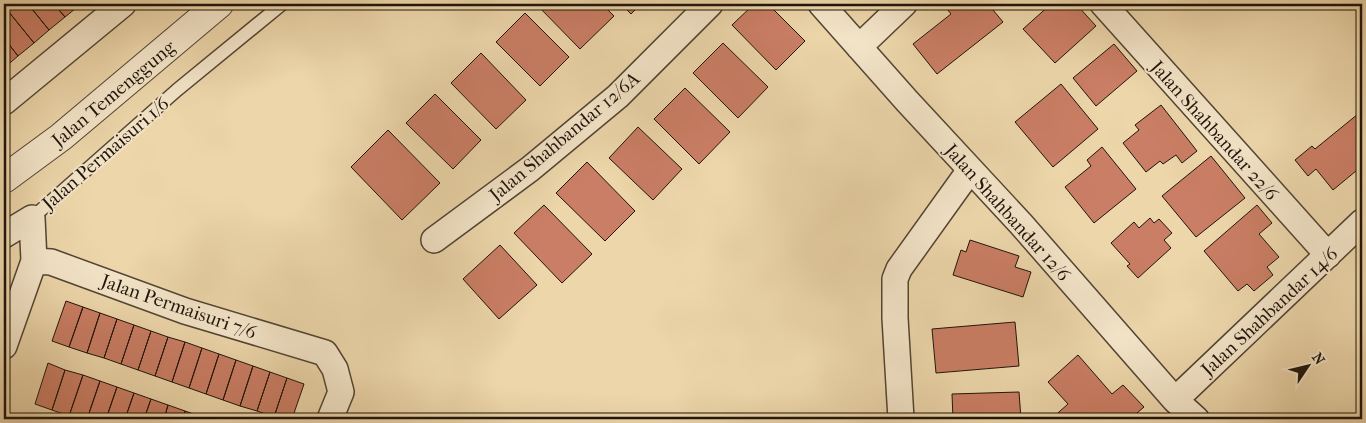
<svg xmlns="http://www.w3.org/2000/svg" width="1366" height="423" font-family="'IM FELL French Canon',serif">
<rect width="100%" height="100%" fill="#ecd6aa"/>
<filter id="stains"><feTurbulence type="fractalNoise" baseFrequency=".004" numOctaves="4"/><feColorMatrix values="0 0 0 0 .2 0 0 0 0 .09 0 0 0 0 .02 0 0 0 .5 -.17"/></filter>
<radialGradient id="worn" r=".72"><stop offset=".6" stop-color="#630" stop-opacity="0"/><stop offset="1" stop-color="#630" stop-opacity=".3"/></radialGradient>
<path fill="#ca7e65" stroke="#1e140b" d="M7 4H28L49 30 34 43 4 6Z
M28 4H54L65 17 49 30Z
M54 4H81L65 17Z
M536 4H602L614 16 580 49Z
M621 4H641L631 14Z
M754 4H768L805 41 776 70 732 25Z
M943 4H988L1003 22 937 74 913 44 951 14Z
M1051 4H1076L1096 26 1055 63 1023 29Z
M4 6 34 43 18 56 4 38Z
M525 13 569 57 540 86 496 42Z
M4 38 18 56 4 68Z
M723 43 768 87 738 118 693 73Z
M1114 44 1137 71 1096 106 1073 78Z
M481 53 526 100 496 129 451 83Z
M1061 84 1098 129 1053 167 1015 122Z
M685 88 730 132 699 164 654 119Z
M435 94 481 140 453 169 406 123Z
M1161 105 1197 151 1182 163 1176 155 1163 164 1160 161 1146 172 1123 143 1139 130 1135 125Z
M1358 114 1362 119V166L1333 190 1316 169 1308 176 1295 160 1312 146 1315 149Z
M638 127 682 169 653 200 609 158Z
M388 130 440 183 402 220 351 167Z
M1102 147 1136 189 1094 223 1065 187 1091 166 1087 160Z
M1211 156 1245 198 1196 237 1162 196Z
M587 162 635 211 605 241 556 193Z
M544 205 592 254 562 283 514 233Z
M1257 205 1272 223 1259 234 1279 257 1267 267 1273 275 1254 291 1247 284 1238 291 1204 251Z
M1150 218 1154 223 1159 219 1172 233 1164 240 1171 248 1138 278 1127 266 1130 264 1111 243 1134 222 1139 228Z
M970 240 1019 256 1015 267 1031 272 1023 297 953 275 961 250 966 252Z
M500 245 537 285 499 319 463 279Z
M66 301 83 307 69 347 52 341Z
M83 307 100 313 87 353 69 347Z
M100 313 117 319 104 358 87 353Z
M117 319 134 325 121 364 104 358Z
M1015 322 1019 366 936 373 932 329Z
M134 325 151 331 138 370 121 364Z
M151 331 168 337 155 376 138 370Z
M168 337 185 342 172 382 155 376Z
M185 342 202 348 189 388 172 382Z
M202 348 219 354 206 394 189 388Z
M219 354 236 360 223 400 206 394Z
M1078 355 1112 394 1123 385 1144 407 1130 419H1051L1068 404 1048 382Z
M236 360 253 366 240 406 223 400Z
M48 363 65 370 52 410 35 404Z
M253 366 270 372 257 411 240 406Z
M65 370 83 375 69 416 52 410Z
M270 372 287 378 274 417 257 411Z
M83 375 100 381 87 419H80L69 416Z
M287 378 304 384 292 419H281L274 417Z
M100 381 117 387 106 419H87Z
M117 387 134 393 125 419H106Z
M1019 392 1021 419H953L952 394Z
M134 393 151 399 144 419H125Z
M151 399 168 405 164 419H144Z
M168 405 185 411 183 419H164Z
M185 411 202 417V419H183Z"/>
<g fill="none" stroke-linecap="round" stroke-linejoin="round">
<g stroke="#524433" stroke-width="15">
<path id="service" d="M32 218 177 90 282 4"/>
</g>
<g stroke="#524433" stroke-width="28">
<path id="minor" d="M821 4 907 101 1021 224 1175 400 1196 419
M1103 4 1328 255
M859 47 904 4
M4 102 123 4
M4 235 32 218 34 261 4 346
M434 240 530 169 618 96 710 4
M34 261 51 262 185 311 325 353 335 369 341 392 330 419
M1175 400 1362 222
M901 419 895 318V279L899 269 970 170"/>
</g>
<g stroke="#524433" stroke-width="30">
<path id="tertiary" d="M4 179 61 137 219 4"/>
</g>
<use href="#service" stroke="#f3e4c8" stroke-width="12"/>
<use href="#minor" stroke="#f3e4c8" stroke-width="25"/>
<use href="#tertiary" stroke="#f3e4c8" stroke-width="28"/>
</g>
<g text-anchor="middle" stroke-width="4" stroke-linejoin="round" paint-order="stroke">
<g font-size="19" fill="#1e140b" stroke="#f3e4c8">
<text transform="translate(113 93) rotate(-40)" y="7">Jalan Temenggung</text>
<text transform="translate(1215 130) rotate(48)" y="7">Jalan Shahbandar 22/6</text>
<text transform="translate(564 136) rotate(-40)" y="7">Jalan Shahbandar 12/6A</text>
<text transform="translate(105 153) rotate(-41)" y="7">Jalan Permaisuri 1/6</text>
<text transform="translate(1008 212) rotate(48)" y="7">Jalan Shahbandar 12/6</text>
<text transform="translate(179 306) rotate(19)" y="7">Jalan Permaisuri 7/6</text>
<text transform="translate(1269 311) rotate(-43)" y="7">Jalan Shahbandar 14/6</text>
</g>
</g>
<rect width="1366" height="423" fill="none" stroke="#ecd6aa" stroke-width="20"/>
<rect x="5" y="5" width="1356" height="413" fill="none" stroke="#1e140b" stroke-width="2.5"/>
<rect x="10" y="10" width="1346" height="403" fill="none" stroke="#1e140b"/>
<g transform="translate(1308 366) rotate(55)" stroke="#f3e4c8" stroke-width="4" paint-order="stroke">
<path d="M0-4L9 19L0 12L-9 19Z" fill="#1e140b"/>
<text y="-8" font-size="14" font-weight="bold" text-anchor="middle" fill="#1e140b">N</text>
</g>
<rect width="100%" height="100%" filter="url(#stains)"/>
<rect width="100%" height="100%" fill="url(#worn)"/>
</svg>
